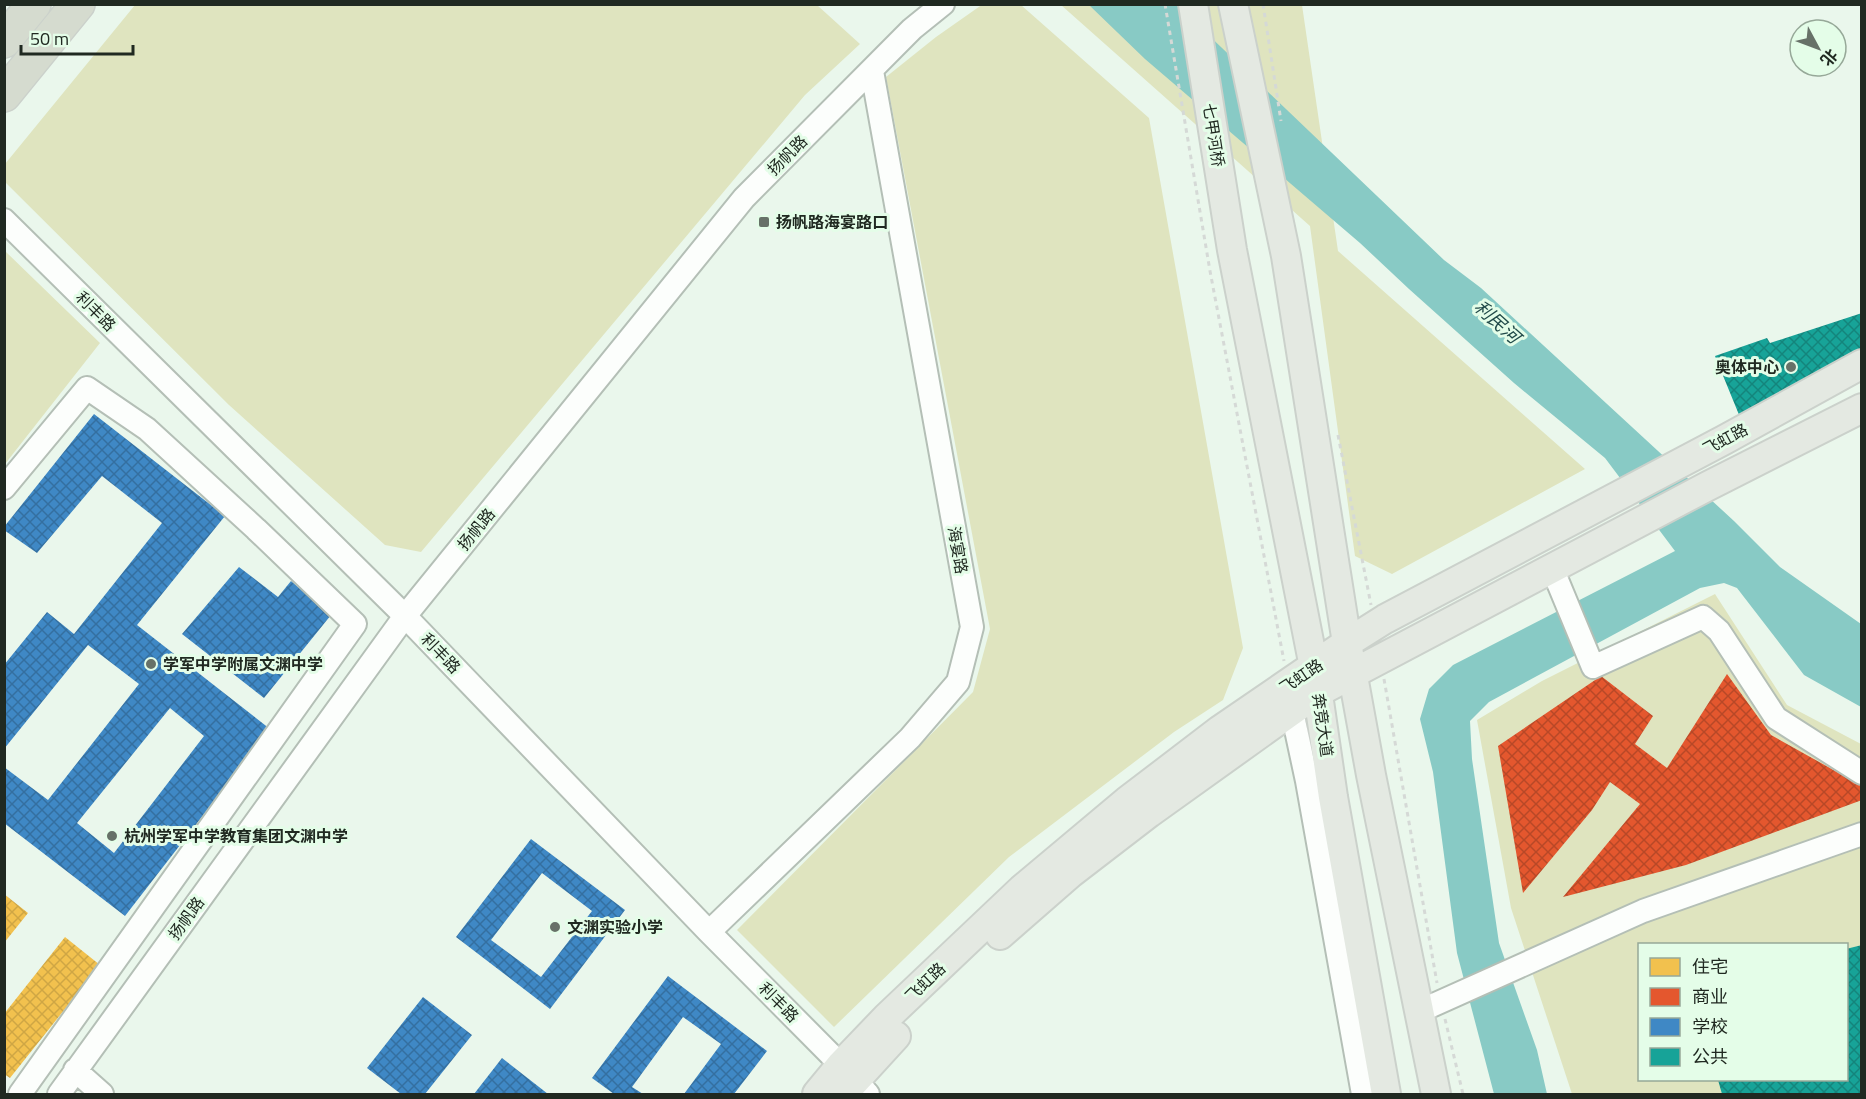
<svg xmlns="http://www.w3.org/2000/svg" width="1866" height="1099" font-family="'Titillium Web','Noto Sans SC',sans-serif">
<defs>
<pattern id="homes-cross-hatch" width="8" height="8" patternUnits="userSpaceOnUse" patternTransform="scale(1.5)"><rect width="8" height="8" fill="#f2c14e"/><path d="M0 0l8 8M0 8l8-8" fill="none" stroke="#cfa644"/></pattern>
<pattern id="shops-cross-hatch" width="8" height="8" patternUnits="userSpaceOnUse" patternTransform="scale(1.5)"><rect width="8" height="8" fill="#e4572e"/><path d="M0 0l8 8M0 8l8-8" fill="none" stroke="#b84827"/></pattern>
<pattern id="schools-cross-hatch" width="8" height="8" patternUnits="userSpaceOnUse" patternTransform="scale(1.5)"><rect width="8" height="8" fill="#3f88c5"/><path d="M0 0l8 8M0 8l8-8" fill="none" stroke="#346fa0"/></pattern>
<pattern id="public-cross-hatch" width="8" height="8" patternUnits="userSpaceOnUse" patternTransform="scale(1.5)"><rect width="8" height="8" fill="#17a398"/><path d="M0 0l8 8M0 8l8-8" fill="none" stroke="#14857c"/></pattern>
</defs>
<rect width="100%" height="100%" fill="#eaf7ec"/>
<path fill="#dfe4bf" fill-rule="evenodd" d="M983 4 1021 5 1149 118 1243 648 1223 700 1174 732 1009 857 834 1027 737 930 973 692 990 629 886 77 936 37Z
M135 5H817L860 44 805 95 421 552 385 545 229 405 5 182V164Z
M1061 5H1302L1338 251 1585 469 1392 574 1355 556 1310 226Z
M5 251 100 343 5 464Z
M1715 594 1787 705 1861 744V1094H1572L1511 908 1477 720 1542 681ZM1640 944H1846V1080H1640Z"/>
<path fill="#88cac5" d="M1089 5H1177L1444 260 1481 288 1734 521 1780 567 1861 624V707L1804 675 1737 588 1724 583 1700 588 1489 702 1470 721 1472 759 1499 943 1537 1050 1547 1094H1494L1457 953 1433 772 1420 719 1429 689 1453 665 1675 551 1605 458 1514 383 1409 289 1360 243 1145 59Z"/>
<path fill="url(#homes-cross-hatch)" d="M4 894 28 913 4 943Z
M65 937 100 965 10 1078 4 1074V1014Z"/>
<path fill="url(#shops-cross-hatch)" d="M1727 674 1771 735 1862 786V800L1686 865 1563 897 1640 804 1610 782 1592 810 1523 893 1498 746 1601 676 1653 716 1635 744 1667 768Z"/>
<path fill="url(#schools-cross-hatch)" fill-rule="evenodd" d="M94 414 225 516 137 625 270 729 125 916 4 823V767L48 800 139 684 88 645 4 749V665L47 612 74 634 162 523 102 476 37 553 4 530V527ZM170 708 204 736 114 853 77 823Z
M239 567 278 597 291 581 331 615 264 698 182 634Z
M531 839 625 910 550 1009 456 937ZM542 873 592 911 541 977 491 940Z
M668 976 767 1051 734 1094H684L721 1044 683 1017 632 1087 643 1094H614L592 1078Z
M423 997 472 1035 425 1094H401L367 1068Z
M502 1058 548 1094H474Z"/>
<path fill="url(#public-cross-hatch)" d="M1862 313V378L1744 427 1715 356 1767 338 1770 343Z
M1862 945V1094H1722L1718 1080H1846V949Z"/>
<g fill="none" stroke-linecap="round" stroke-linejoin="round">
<g stroke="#b4bfb6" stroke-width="26">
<path id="minor" d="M4 220 405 616 709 932 841 1065 868 1094
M4 488 87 388 147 429 256 529 355 624 20 1094
M1552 568 1593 667 1703 617 1719 631 1776 718 1862 773
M1292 711 1307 781 1363 1094
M709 932 910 738 958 682 972 627 872 71
M1420 1011 1643 911 1862 834
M75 1070 102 1094
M59 1094 405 616 744 198 912 29 943 4"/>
</g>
<g stroke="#cbd1cb" stroke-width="32">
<path id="major" d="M1193 4 1232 250 1314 667 1333 797 1386 1094
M1233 4 1286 256 1347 643 1371 775 1436 1094
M1000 935 1071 873 1149 813 1318 692 1708 486 1862 408
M817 1094 841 1065 887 1017 1022 889 1127 801 1220 730 1347 643 1385 619 1724 440 1862 364
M843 1094 896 1036"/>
</g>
<g stroke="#cbd1cb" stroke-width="36">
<path id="highway" d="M4 41 34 4
M4 95 78 4"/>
</g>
<path stroke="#d5d9d6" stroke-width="3" stroke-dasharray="4.5 4.5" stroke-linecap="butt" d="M1165 4 1210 271 1284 661
M1263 4 1281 121
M1338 435 1371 605
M1384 679 1437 983
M1445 1019 1463 1094"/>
<use href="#minor" stroke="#fcfefc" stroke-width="22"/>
<use href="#major" stroke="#e4e9e2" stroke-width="28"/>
<use href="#highway" stroke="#d5dbcf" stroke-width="33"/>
</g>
<g fill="#677168" stroke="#e4fde8" stroke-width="2">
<rect x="758" y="216" width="12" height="12" rx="3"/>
<circle cx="1791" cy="367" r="6"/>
<circle cx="151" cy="664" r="6"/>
<circle cx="112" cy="836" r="6"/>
<circle cx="555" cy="927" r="6"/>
</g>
<g text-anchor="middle" stroke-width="6" stroke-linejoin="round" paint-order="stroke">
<g font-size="16" fill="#202921" stroke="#e4fde8">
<text transform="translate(1214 135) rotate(81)" y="6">七甲河桥</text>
<text transform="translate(787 155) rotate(-45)" y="6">扬帆路</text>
<text transform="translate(96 311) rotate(45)" y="6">利丰路</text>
<text transform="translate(1725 439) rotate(-28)" y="6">飞虹路</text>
<text transform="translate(476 529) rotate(-51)" y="6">扬帆路</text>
<text transform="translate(958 550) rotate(80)" y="6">海宴路</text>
<text transform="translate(441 653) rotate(46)" y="6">利丰路</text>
<text transform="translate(1301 676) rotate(-34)" y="6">飞虹路</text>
<text transform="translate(1323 725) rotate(82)" y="6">奔竞大道</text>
<text transform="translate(186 918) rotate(-54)" y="6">扬帆路</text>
<text transform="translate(925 982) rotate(-44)" y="6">飞虹路</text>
<text transform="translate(779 1002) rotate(45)" y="6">利丰路</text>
</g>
<g font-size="16" font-weight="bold" fill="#202921" stroke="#e4fde8" text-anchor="start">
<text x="776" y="228">扬帆路海宴路口</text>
<text x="1779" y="373" text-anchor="end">奥体中心</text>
<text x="163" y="670">学军中学附属文渊中学</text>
<text x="124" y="842">杭州学军中学教育集团文渊中学</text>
<text x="567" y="933">文渊实验小学</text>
</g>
<g font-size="18" font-style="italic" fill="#214a49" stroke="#e4fde8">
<text transform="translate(1497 322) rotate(42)" y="6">利民河</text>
</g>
</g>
<rect width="1866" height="1099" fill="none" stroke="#202921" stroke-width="12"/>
<rect x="1638" y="943" width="210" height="138" fill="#e4fde8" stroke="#96a898" stroke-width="1.5"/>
<rect x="1650" y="958" width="30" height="18" fill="#f2c14e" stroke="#96a898" stroke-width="1.5"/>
<text x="1692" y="973" font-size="18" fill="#202921">住宅</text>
<rect x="1650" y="988" width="30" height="18" fill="#e4572e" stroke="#96a898" stroke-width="1.5"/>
<text x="1692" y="1003" font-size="18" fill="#202921">商业</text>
<rect x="1650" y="1018" width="30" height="18" fill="#3f88c5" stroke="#96a898" stroke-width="1.5"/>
<text x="1692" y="1033" font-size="18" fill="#202921">学校</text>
<rect x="1650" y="1048" width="30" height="18" fill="#17a398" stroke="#96a898" stroke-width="1.5"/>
<text x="1692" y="1063" font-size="18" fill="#202921">公共</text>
<g transform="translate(1818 48) rotate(131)"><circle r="28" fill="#e4fde8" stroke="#96a898" stroke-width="1.5"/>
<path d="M0-4.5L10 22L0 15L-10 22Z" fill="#677168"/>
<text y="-9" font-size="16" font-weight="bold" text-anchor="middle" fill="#202921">北</text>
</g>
<path d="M21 45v9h112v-9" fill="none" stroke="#202921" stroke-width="3"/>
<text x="30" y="45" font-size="18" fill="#202921" stroke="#e4fde8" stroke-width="4.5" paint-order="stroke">50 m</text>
</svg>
